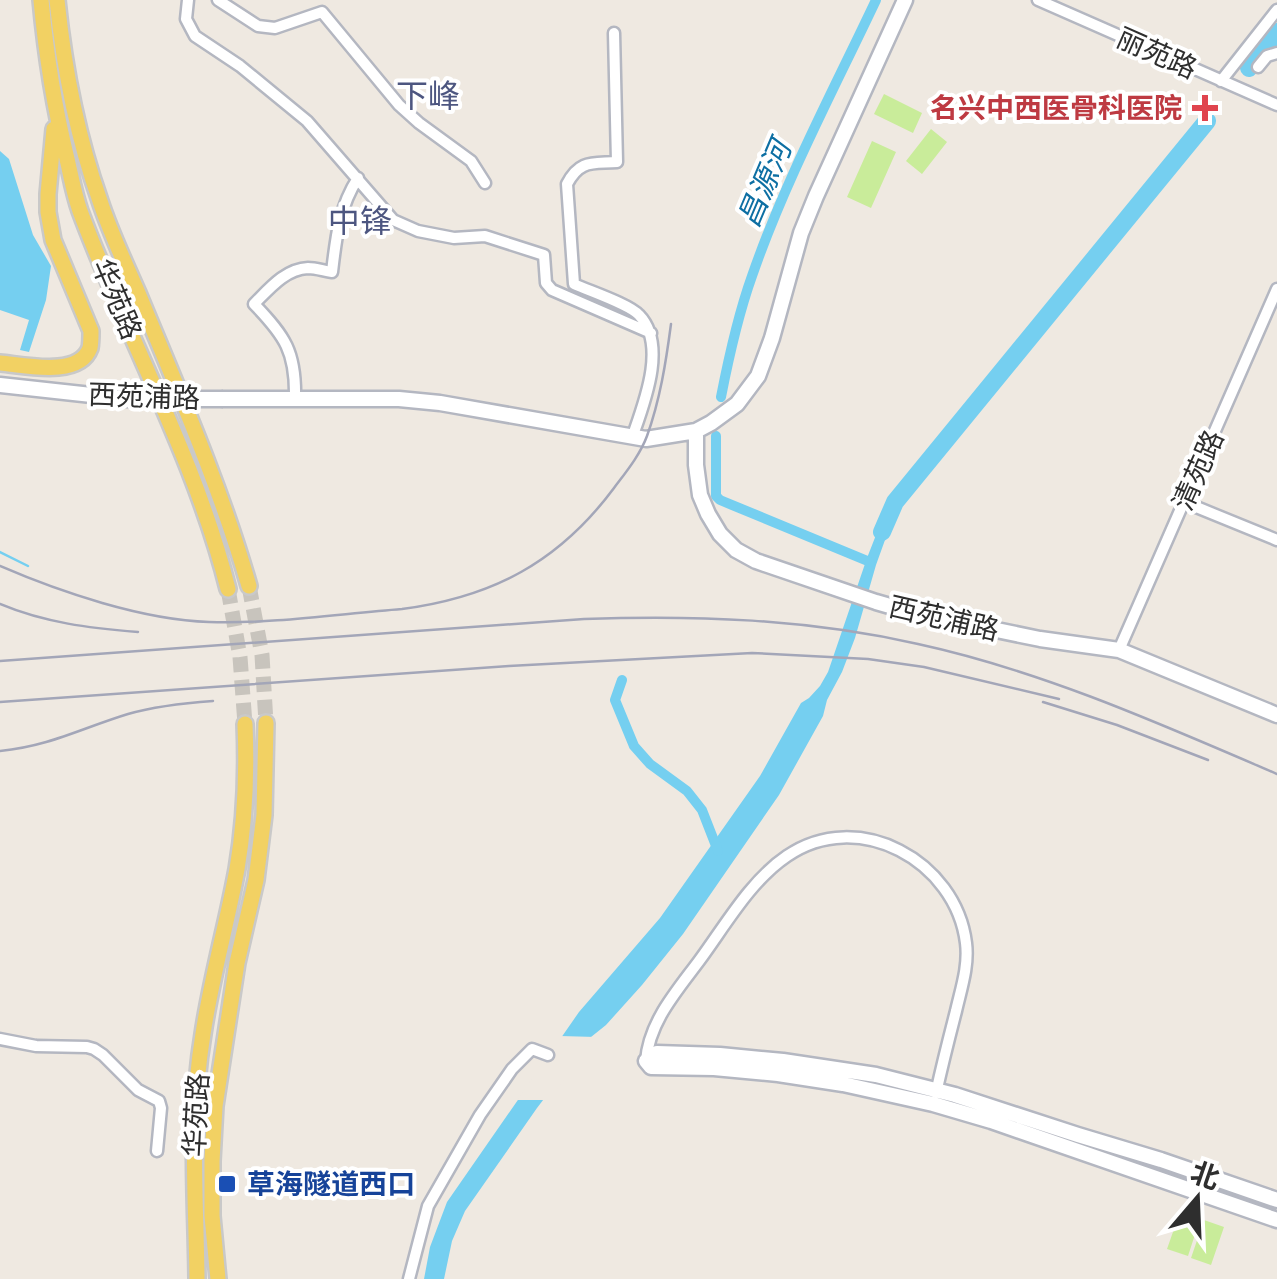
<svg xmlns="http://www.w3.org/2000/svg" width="1277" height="1279" font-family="'Roboto Condensed','Noto Sans SC',sans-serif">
<rect width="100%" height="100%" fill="#efe9e1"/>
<path fill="#c9ec9a" d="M884 94 922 113 913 133 874 114Z
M931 129 947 142 922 174 906 161Z
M872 141 896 152 871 208 847 197Z
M1180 1212 1200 1219 1188 1256 1167 1249Z
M1204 1220 1224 1227 1211 1265 1191 1258Z"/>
<path fill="#75cff0" d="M0 151 9 159 33 235 51 266 46 300 29 352 20 350 29 320 0 310Z
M885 512 894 515 876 565 855 638 842 672 827 700 823 716 779 795 683 934 642 985 606 1025 591 1037 537 1108 465 1211 452 1241 444 1279H424L430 1247 447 1202 579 1012 660 918 760 776 801 703 809 698 820 686 828 672 867 558Z"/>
<path fill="#efe9e1" d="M560 1036 596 1037 549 1100H517Z"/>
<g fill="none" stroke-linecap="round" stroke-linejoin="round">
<path stroke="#75cff0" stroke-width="2.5" d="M0 552 28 566"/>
<path stroke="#75cff0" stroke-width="10" d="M721 397C729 356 738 315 752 276 785 181 833 91 876 0
M716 436V496L720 500 870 562
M622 680 615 700 634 746 650 764 687 791 702 810 718 851"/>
<path stroke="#75cff0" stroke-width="18" d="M1249 68 1277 32
M882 532 895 502 1207 121"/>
<path stroke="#c8c4bd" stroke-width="15" stroke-dasharray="15 8" stroke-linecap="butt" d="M249 586 262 655 266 723
M228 589 240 657 245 724"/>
<g stroke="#b4b7c1" stroke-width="15">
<path id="street" d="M188 0 186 19 195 36 240 66 307 121 393 220 418 231 454 238 485 236 544 255 546 283 552 290 651 333
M218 0 258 26 275 28 322 12 399 105 419 123 471 161 485 183
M1038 0 1277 105
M614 33 617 162C593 164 580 159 567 184L574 284C589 291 629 304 639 315 667 344 645 401 633 435
M1258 67 1267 56 1277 53
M1221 81 1277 10
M295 398C296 352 285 336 254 304 269 289 285 269 308 268 316 268 324 271 332 272 336 238 339 207 358 178
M1184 502 1277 540
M1119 650 1277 289
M0 1039 36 1046 87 1047 94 1049 103 1055 138 1090 159 1101 161 1108 157 1151
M646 1061C649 1022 676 992 699 961 725 926 750 881 787 856 858 807 956 861 966 943 969 966 961 989 956 1011 949 1038 942 1066 936 1093
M409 1279 428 1206 480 1115 512 1069 532 1049 548 1055"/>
</g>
<g stroke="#b4b7c1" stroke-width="19">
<path id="secondary" d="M0 385 128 399
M223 399H399L440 403 646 439 696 431 711 423 737 404 758 376 772 338 801 233 816 196 905 0
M696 431V465L700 495 708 514 720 534 736 550 756 561 876 602 914 613 1040 639 1119 650 1277 715
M1277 1200 1161 1160 1078 1135 955 1095 876 1075 783 1061 720 1055 657 1053 646 1061 651 1067 714 1068 778 1074 843 1084 933 1104 991 1121 1277 1220"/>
</g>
<g stroke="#c9c9c9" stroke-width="20">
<path id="primary" d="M41 0C46 54 54 106 67 159 71 176 74 194 80 211 127 338 195 457 228 589
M57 0C64 69 77 136 100 201 110 232 125 263 138 293 178 390 220 485 249 586
M0 363C24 365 79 378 90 348 91 343 91 337 91 331L53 240 48 212V194L54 129
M197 1279C196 1194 189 1119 203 1034 211 979 227 924 237 869 245 822 247 772 245 724
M218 1279 212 1216V1161L215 1106 237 963 256 880 264 815 266 723"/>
</g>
<use href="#street" stroke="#fff" stroke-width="10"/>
<use href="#secondary" stroke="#fff" stroke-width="14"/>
<use href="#primary" stroke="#f2d163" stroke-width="15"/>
<path stroke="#a3a6b8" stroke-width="2.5" d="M0 566C60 592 143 620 209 622 273 624 338 614 402 609 493 597 559 562 614 488 626 472 640 455 647 436 660 400 666 362 671 324
M0 604C45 623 90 628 138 632
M0 661 584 619C697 615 808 619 918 644 1042 671 1161 724 1277 774
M0 702 509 666 752 653 868 659 924 667 1059 699
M1043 702 1117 725 1208 760
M0 751C50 746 82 728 128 714 156 706 185 703 213 701"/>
<g stroke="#b4b7c1" stroke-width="19" stroke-linecap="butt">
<path id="secondary-bridge" d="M128 399H223"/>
</g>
<use href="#secondary-bridge" stroke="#fff" stroke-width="14"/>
</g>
<path fill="#e0444e" stroke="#fff" stroke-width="4" d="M1200 93h10v10h10v10h-10v10h-10v-10h-10v-10h10z"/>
<rect fill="#1a4fb4" stroke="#fff" stroke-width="4" x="217" y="1174" width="20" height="20" rx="5"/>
<g text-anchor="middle" stroke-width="8" stroke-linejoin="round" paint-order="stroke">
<g font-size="28" fill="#2e2e2e" stroke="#fff">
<text transform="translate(1157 53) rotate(24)" y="10">丽苑路</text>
<text transform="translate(117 299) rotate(67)" y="10">华苑路</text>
<text transform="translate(144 396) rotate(2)" y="10">西苑浦路</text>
<text transform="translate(1198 470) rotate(-66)" y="10">清苑路</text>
<text transform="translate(944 618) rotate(13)" y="10">西苑浦路</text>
<text transform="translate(196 1115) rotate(-87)" y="10">华苑路</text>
</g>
<g font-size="28" font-weight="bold" fill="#be3a42" stroke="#fff" text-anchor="end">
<text x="1182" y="118">名兴中西医骨科医院</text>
</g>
<g font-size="28" font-weight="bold" fill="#164399" stroke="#fff" text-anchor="start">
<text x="247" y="1194">草海隧道西口</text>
</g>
<g font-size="30" font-style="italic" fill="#0d6fa3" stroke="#fff">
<text transform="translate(765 184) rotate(-67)" y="10">昌源河</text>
</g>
<g font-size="32" fill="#4d5680" stroke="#fff">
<text x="428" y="107">下峰</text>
<text x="360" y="232">中锋</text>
</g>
</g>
<g transform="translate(1197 1199) rotate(19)" stroke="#ffffff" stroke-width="8" paint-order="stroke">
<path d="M0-8L18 38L0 25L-18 38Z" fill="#2e2e2e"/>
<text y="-15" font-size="28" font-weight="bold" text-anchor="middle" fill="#2e2e2e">北</text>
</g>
</svg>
